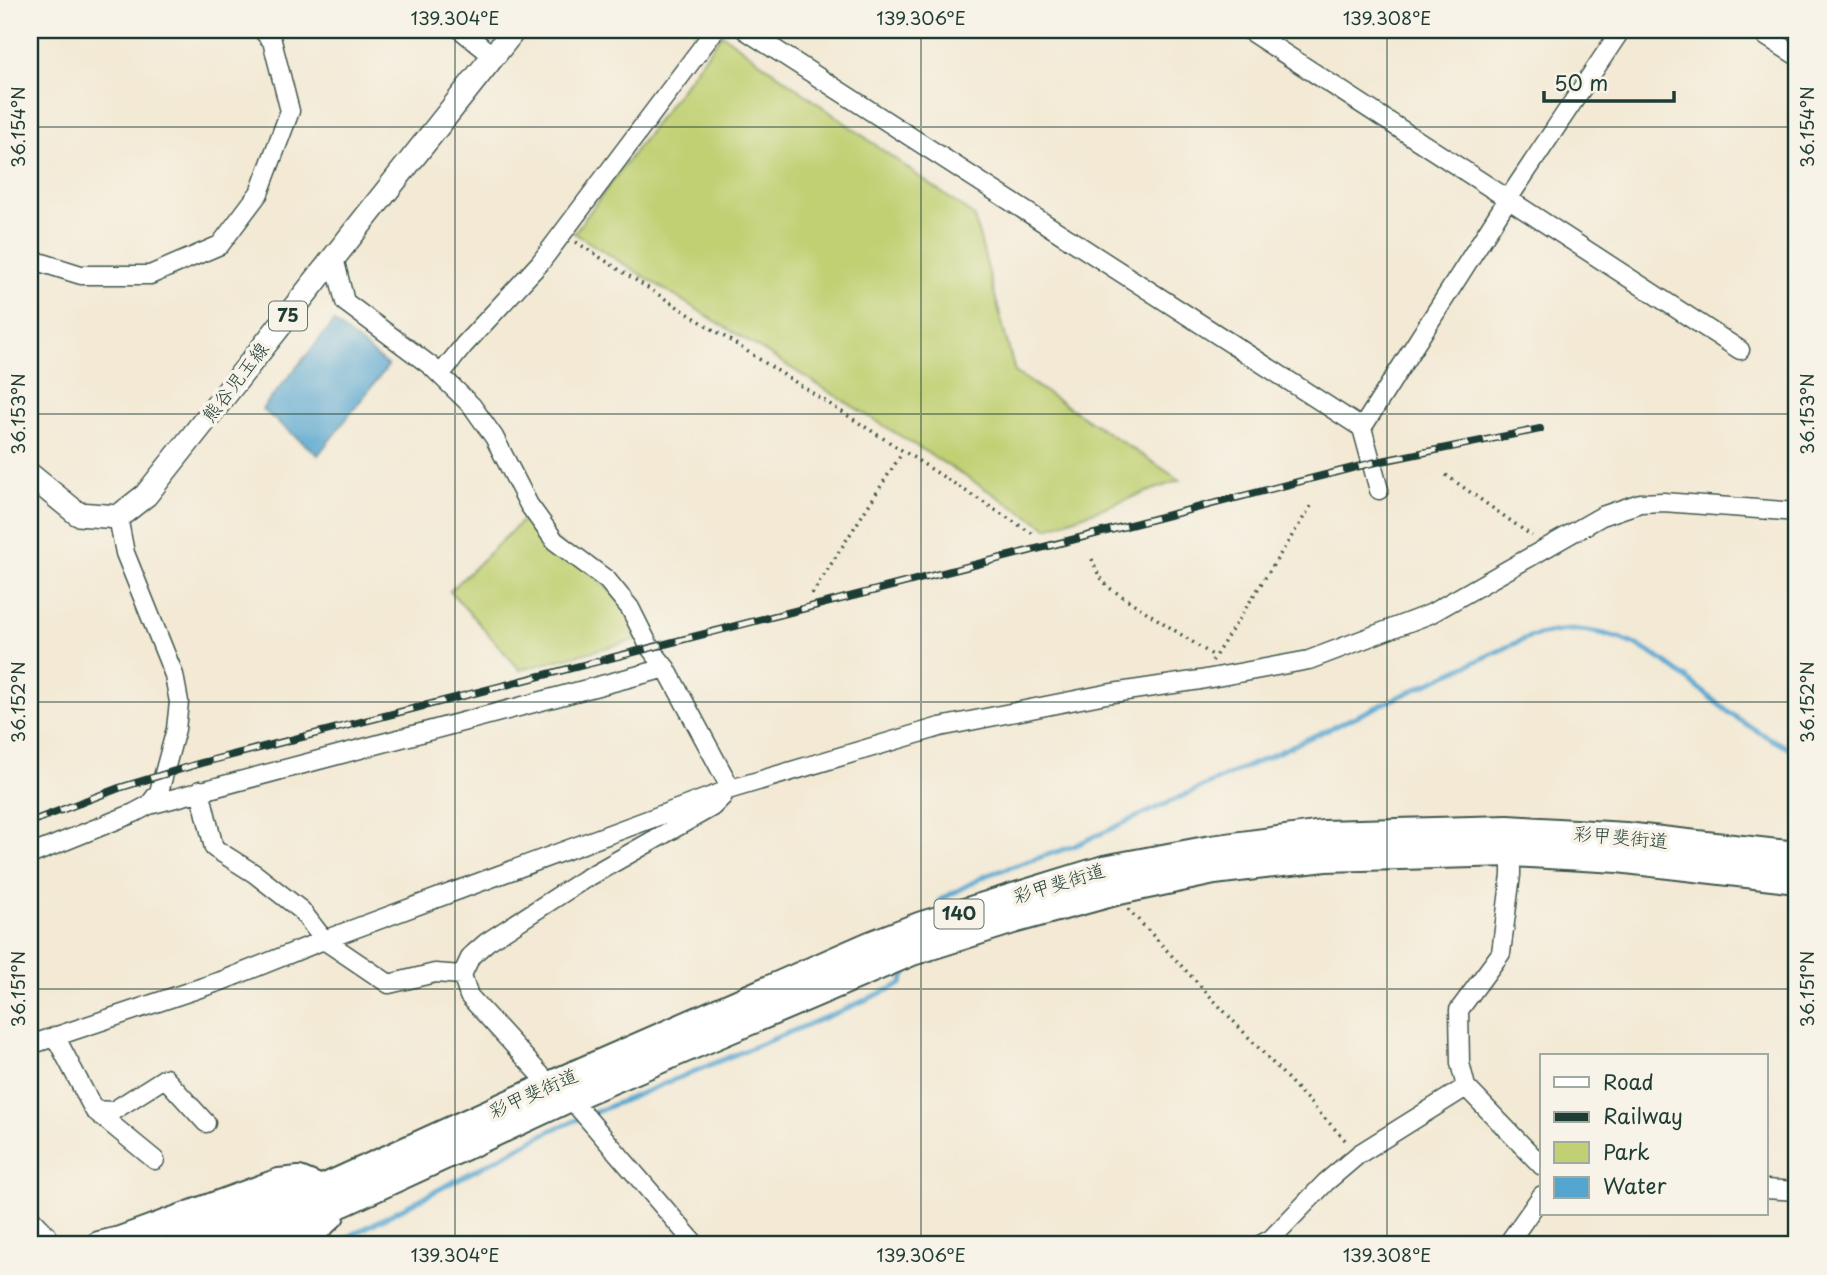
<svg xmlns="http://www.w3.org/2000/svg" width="1827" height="1275" font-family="'Playpen Sans','Klee One',sans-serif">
<rect width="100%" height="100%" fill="#f7f3e8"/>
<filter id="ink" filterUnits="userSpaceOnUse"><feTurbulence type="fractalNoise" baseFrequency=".0143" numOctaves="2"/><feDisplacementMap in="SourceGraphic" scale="14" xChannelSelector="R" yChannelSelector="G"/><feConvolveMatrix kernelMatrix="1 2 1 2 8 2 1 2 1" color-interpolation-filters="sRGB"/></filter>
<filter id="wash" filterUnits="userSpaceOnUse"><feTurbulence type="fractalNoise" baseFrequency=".00686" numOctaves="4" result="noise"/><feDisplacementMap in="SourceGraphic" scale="28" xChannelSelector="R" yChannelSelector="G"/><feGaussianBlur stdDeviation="1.57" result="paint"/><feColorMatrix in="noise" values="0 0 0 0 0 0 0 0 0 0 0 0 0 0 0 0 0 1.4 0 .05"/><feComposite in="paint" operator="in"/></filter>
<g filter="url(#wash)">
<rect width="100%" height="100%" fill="#f3e9d4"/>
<path fill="#c0d072" stroke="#708653" stroke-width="2" d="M722 34 974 216 1015 372 1180 480 1048 528 574 233Z
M528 515 603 583 627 609 636 640 520 670 450 591Z"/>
<path fill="#54a5cf" stroke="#3a7182" stroke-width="2" d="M334 322 388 366 318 455 262 409Z"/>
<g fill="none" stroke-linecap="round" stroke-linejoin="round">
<path stroke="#54a5cf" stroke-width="5" d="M939 904 940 900 987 875 1074 846 1529 637C1548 633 1569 628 1588 631 1647 638 1683 677 1727 711 1749 727 1772 741 1797 752
M333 1245 552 1130 841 1011 901 984 910 964"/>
</g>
</g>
<g filter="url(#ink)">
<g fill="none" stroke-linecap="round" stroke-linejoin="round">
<g stroke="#3f574c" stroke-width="21">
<path id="minor" d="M461 30 493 56
M745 30 1362 428 1379 490
M1248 30 1740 350
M1756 30 1797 56
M334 258 345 302 431 366 472 406 494 437 529 505 555 541 607 580 630 608 650 648 666 668 731 789
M30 259 81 275H150L220 245 259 193 290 111 272 41 262 30
M440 375 464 345 540 263 715 30
M1362 428 1508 199 1621 30
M200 790 214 848 255 874 301 910 324 940 389 984 435 973 462 975
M149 805 666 668
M1511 853V875L1501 953 1459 1010 1460 1063 1466 1087 1542 1166
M30 855 134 813 149 805 159 792 176 729 179 702 174 675 125 553 118 517
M55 1036 94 1110 113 1111 165 1078 206 1123
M30 1045 224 980 324 940 731 789 940 727 1106 694 1200 680 1309 660 1430 614 1602 516 1640 503 1663 502 1797 512
M94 1110 155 1160
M1766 1189 1797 1191
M30 1217 47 1235 49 1245
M696 1245 570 1098 550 1085 469 996 462 975 471 956 487 942 583 880 712 807 723 796
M1260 1245 1271 1239 1326 1182 1359 1154 1466 1087
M1507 1245 1542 1195"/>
</g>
<g stroke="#3f574c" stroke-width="26">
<path id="major" d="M30 475 78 514 118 517 146 495 514 30"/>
</g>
<g stroke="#3f574c" stroke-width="30">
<path id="highway" d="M99 1245 120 1240 279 1182 299 1180 321 1189
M177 1245 321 1189 550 1085 870 945 922 925 1104 869 1211 849 1323 834 1508 829 1625 836 1797 855
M241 1245 345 1202 570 1098 912 952 1013 920 1119 891 1214 871 1325 858 1511 853 1618 859 1797 880
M299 1245 331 1215"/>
</g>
<path stroke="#3f574c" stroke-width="3.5" stroke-dasharray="2 5" stroke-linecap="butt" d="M576 242 1033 534
M1446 475 1532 536
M1092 559 1098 574 1108 587 1214 656
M812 594 902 453
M1212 661 1311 506
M1128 909 1348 1143"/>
<use href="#minor" stroke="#fff" stroke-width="18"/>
<use href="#major" stroke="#fff" stroke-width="23"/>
<use href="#highway" stroke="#fff" stroke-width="26"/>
<g stroke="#1f3d34" stroke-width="8">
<path id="rail" d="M30 822 119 788 201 763 1372 463 1540 429"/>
</g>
<use href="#rail" stroke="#f7f3e8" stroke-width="5" stroke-dasharray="16" stroke-linecap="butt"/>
</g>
</g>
<path fill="none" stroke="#1f3d34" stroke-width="2" stroke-opacity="0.45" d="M455 30V1245M921 30V1245M1387 30V1245M30 127H1797M30 414H1797M30 702H1797M30 989H1797"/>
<g text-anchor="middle" stroke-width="7" stroke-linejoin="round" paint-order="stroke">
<g fill="#f7f3e8" stroke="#60746a" stroke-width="2">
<rect x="269" y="301.5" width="38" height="29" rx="5"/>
<rect x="934.5" y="899.5" width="49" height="29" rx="5"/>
</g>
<g font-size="18" font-weight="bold" fill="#1f3d34">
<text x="288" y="322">75</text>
<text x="959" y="920">140</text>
</g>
<g font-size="19" fill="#1f3d34" stroke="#f7f3e8">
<text transform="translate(235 382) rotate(-52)" y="7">熊谷児玉線</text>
<text transform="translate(1621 837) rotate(5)" y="7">彩甲斐街道</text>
<text transform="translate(1059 883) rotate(-17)" y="7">彩甲斐街道</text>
<text transform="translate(533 1093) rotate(-24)" y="7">彩甲斐街道</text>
</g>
</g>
<rect width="1827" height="1275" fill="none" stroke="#f7f3e8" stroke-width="77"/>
<rect x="1540" y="1054" width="228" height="161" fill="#f7f3e8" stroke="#a1aaa0" stroke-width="2"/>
<rect x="1554" y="1077" width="35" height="10" fill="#ffffff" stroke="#a1aaa0" stroke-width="2"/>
<text x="1603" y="1090" font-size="21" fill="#1f3d34">Road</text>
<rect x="1554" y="1112" width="35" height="10" fill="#1f3d34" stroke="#a1aaa0" stroke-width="2"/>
<text x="1603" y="1124" font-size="21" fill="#1f3d34">Railway</text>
<rect x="1554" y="1142" width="35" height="21" fill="#c0d072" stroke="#a1aaa0" stroke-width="2"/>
<text x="1603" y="1160" font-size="21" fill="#1f3d34">Park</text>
<rect x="1554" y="1177" width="35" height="21" fill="#54a5cf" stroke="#a1aaa0" stroke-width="2"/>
<text x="1603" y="1194" font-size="21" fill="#1f3d34">Water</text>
<path d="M1544 91v10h130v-10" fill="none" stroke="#1f3d34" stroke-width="3.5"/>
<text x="1554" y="91" font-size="21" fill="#1f3d34" stroke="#f7f3e8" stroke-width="5" paint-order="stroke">50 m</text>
<rect x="38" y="38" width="1750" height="1198" fill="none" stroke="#1f3d34" stroke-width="2.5"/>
<g font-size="18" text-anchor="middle" fill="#1f3d34">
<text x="455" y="25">139.304°E</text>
<text x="921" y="25">139.306°E</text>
<text x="1387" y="25">139.308°E</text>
<text transform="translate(19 127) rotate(-90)" y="6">36.154°N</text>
<text transform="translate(1808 127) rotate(-90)" y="6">36.154°N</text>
<text transform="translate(19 414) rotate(-90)" y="6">36.153°N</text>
<text transform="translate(1808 414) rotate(-90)" y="6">36.153°N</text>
<text transform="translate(19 702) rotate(-90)" y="6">36.152°N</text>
<text transform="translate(1808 702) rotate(-90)" y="6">36.152°N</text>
<text transform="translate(19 989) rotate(-90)" y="6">36.151°N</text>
<text transform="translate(1808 989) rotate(-90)" y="6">36.151°N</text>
<text x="455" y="1262">139.304°E</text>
<text x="921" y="1262">139.306°E</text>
<text x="1387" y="1262">139.308°E</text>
</g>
</svg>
